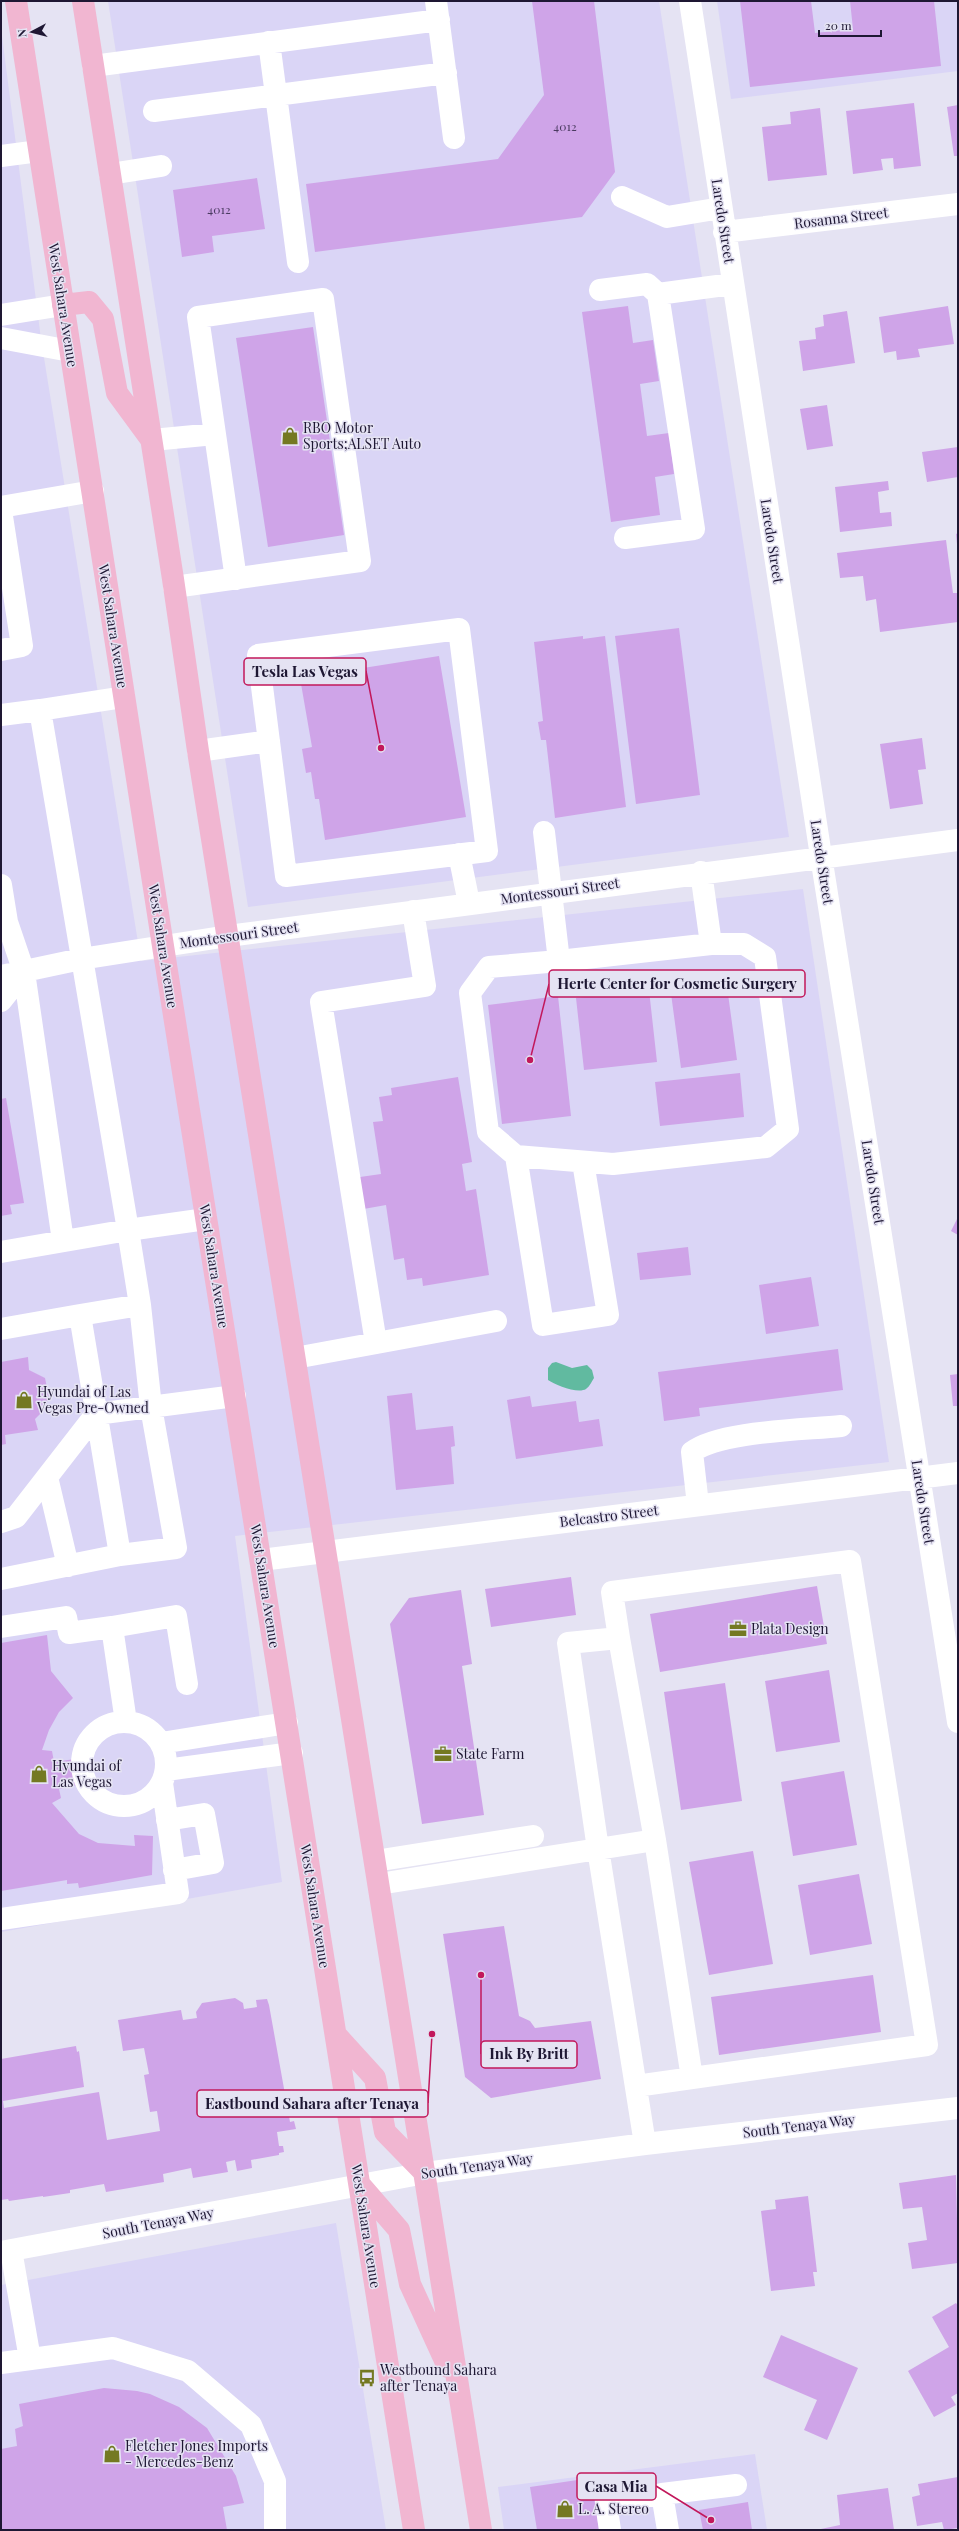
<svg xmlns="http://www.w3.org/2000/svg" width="959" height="2531" font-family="'Playfair Display',serif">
<rect width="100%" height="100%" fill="#e5e3f3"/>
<path fill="#dad5f6" d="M108 1H659L789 837 248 907Z
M717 1H958V71L731 99Z
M1 28 41 339 141 961 803 889 889 1462 235 1536 282 1882 1 1932Z
M336 2223 386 2530H1V2285Z
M755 2454 767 2530H504L498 2487Z"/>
<path fill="#61baa0" d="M556 1362 572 1368 587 1365 592 1370 594 1378C592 1381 590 1386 586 1389 578 1394 555 1385 548 1380V1368L552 1363Z"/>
<path fill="#cfa4e8" d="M532 1H594L615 172 582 217 315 252 306 184 498 159 544 95Z
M740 1H811L815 33 853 29 850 1H934L941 66 750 87Z
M914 103 921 166 894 169 893 158 881 159 883 170 853 174 846 111Z
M958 105V156H954L947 107Z
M820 108 827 175 768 181 762 127 791 124 790 112Z
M257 178 265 229 212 236 214 252 182 257 173 190Z
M628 306 633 343 653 340 659 381 640 384 647 436 669 433 674 474 655 477 660 515 611 522 582 312Z
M948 306 954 344 918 349 920 357 897 360 896 351 884 353 879 317Z
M847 311 855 363 803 371 799 341 816 339 815 328 824 326 823 315Z
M313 327 344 535 268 547 236 338Z
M827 405 833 446 807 450 800 409Z
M958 447V477L927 482 922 452Z
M888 481 889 490 878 492 880 513 891 512 892 526 840 532 835 487Z
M958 533V544H957L956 534Z
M946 540 953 593H958V622L880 632 876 599 866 601 863 576 840 578 837 553Z
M679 628 700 795 636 804 615 636Z
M583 636V639L605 636 626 807 555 818 546 740H541L538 722 543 721 534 642Z
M439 656 466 817 325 840 319 799H315L311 772 306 773 302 749 312 747 300 678Z
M922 738 926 769 918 770 923 804 890 809 880 744Z
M726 979 737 1060 681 1068 670 986Z
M649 990 657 1062 584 1070 576 998Z
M558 996 571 1116 502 1124 488 1005Z
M740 1073 744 1117 660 1126 655 1082Z
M458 1077 472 1162 462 1164 466 1191 476 1189 489 1275 423 1286 422 1278 407 1280 404 1258 394 1260 386 1205 358 1210 353 1178 381 1174 373 1122 383 1121 379 1097 392 1095 391 1088Z
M6 1098 24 1203 10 1205 12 1214 1 1216V1099Z
M958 1217V1235L951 1231Z
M688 1247 691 1275 640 1280 637 1253Z
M811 1277 819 1326 766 1334 759 1285Z
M838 1349 843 1390 699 1408 700 1416 664 1421 658 1372Z
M28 1357 29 1370 45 1378 49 1397 44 1410 35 1419 38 1430 5 1435 6 1444 1 1445V1362Z
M958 1374V1406H953L950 1375Z
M412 1393 416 1430 453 1426 455 1446 451 1447 454 1484 396 1490 387 1396Z
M530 1396 532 1407 576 1401 579 1422 599 1419 603 1446 516 1459 507 1400Z
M571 1577 576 1615 491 1627 485 1589Z
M817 1586 827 1644 660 1672 650 1614Z
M461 1590 472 1664 462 1666 484 1815 422 1824 390 1624 409 1598Z
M47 1635 51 1671 73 1698 59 1712 49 1730 42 1750 52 1751 54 1762 75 1759 78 1785 59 1789 61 1798 52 1803 79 1834 98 1843 135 1846 134 1835 153 1836 152 1875 79 1888 78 1883 67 1884V1880L1 1891V1643Z
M829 1670 840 1742 776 1752 765 1681Z
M725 1683 742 1801 681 1810 664 1692Z
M844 1771 857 1845 793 1856 781 1782Z
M753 1851 773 1964 709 1975 689 1862Z
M859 1874 872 1944 810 1955 798 1885Z
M504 1926 519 2016 530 2021 535 2028 591 2021 601 2079 491 2098 465 2077 443 1934Z
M873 1975 881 2032 719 2055 711 1997Z
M235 1998 243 2003 244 2009 257 2007 256 2000 267 1999 269 2005 290 2122 294 2121 296 2129 277 2132 279 2146H283L284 2152 279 2153V2155L251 2160 252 2168 237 2171 235 2160 226 2162 228 2172 193 2178 191 2168 163 2174 164 2182 106 2192 104 2184 70 2190V2193L43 2197V2196L9 2201 8 2199 1 2200V2059L76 2046 77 2052 79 2051 84 2087 3 2101 4 2108 99 2092 107 2140 160 2131 157 2111 150 2112 144 2075 149 2074 144 2048 123 2051 118 2020 181 2010 183 2020 197 2018 196 2012 202 2003Z
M956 2175 958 2263 912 2269 908 2243 927 2240 922 2207 903 2209 899 2183Z
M808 2196 817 2272H813L815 2286 771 2291 761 2211 776 2209 775 2200Z
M956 2303 958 2306V2393L951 2397 956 2405 934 2417 908 2371 949 2347 932 2317Z
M781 2335 858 2368 827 2440 804 2430 817 2400 763 2377Z
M104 2388 137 2391 150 2394 179 2407 207 2428 236 2476 244 2503 223 2507 227 2530H1V2449L17 2446 15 2429 23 2426 19 2404Z
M958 2477V2528L944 2530 942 2522 917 2526 912 2497 920 2495 918 2484Z
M591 2478 599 2530H537L530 2487Z
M888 2488 894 2530H816L840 2525 837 2495Z
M748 2502 752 2530H703L699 2510Z"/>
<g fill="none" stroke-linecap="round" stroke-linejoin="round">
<path stroke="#fff" stroke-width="22" d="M436 1 454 138
M690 1 821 856 958 1722
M269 42 298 262
M93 66 439 20
M154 111 446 73
M1 156 39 151
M110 174 161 166
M622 197 667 217 721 208
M724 232 958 204
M600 290 647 284 658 294 694 529 625 538
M658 294 732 284
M1 315 63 305
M1 338 70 351
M152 440 215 434
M1 507 93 491
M1 510 22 646 1 650
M174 587 360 561 323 299 198 317 236 579
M459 629 487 851 286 876 258 655Z
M1 715 40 710
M198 751 269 741
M544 832 559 961 711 944 701 872
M459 854 469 903
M1 885 7 922 24 972 63 1241
M559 961 489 967 470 993 488 1132 516 1156 613 1164 766 1147 788 1129 765 957 744 944H711
M1 976 81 959 228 936 958 840
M1 1001 24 972
M516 1156 543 1325 608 1315 583 1162
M1 1252 128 1230 40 710 124 697
M140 1305 128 1230 206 1219
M80 1315 140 1305 151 1407 176 1548 120 1555
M1 1329 80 1315 120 1555 1 1579
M376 1343 321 1002 425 986 413 911
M295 1358 496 1321
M47 1477 68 1566
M698 1505 692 1452C719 1431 804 1430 841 1426
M1 1522 16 1517 96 1414 235 1396
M261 1560 958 1473
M1 1627 66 1617 69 1633 112 1627
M619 1638 655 1840 692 2078
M126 1722 112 1627 176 1616 187 1684
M82 1764a42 42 0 1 1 84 0a42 42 0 1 1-84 0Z
M161 1743 287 1723
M166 1770 292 1753
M167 1820 204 1814 213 1863 174 1870
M375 1861 533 1836
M379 1884 598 1849 645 2144
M1 1919 178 1893 162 1783
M636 2086 927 2045 850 1561 612 1592 619 1638 568 1643 598 1849 655 1840
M11 2250 30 2359
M1 2252 425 2173 645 2144 958 2108
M1 2363 113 2348 188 2371 251 2425 275 2481V2530
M662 2494 736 2485
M610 2530 606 2503 662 2494 668 2530"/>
<path stroke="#f1b6d1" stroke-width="22" d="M16 1 163 946 414 2530
M83 1 173 579 198 751 481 2530
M63 305 89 302 103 319 117 393 150 438
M336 2035 375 2078 385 2132 425 2173
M360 2185 399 2230 410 2284 448 2367"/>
</g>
<defs>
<g id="shop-bare" transform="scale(1.38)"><path d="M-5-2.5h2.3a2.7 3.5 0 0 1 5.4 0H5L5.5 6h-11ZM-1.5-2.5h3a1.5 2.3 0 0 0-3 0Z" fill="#747922" stroke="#e5e3f3" stroke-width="2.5" paint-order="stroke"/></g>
<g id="office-bare" transform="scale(1.38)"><path d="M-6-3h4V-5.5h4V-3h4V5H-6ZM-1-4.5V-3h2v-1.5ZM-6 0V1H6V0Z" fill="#747922" stroke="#e5e3f3" stroke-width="2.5" paint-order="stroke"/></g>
<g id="bus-bare" transform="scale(1.38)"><path d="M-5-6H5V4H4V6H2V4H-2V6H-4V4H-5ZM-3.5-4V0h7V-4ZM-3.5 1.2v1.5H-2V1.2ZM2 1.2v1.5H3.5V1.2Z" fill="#747922" stroke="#e5e3f3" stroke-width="2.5" paint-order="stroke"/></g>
</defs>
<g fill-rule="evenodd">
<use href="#shop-bare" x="290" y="436"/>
<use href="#shop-bare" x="24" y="1400"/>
<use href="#office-bare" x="738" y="1629"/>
<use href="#office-bare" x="443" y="1754"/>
<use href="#shop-bare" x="39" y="1774"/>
<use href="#bus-bare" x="367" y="2378"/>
<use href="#shop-bare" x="112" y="2454"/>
<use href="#shop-bare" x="565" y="2509"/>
</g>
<g text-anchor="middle" stroke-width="3" stroke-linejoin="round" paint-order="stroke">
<g font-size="12" fill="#4a3a60">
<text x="565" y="131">4012</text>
<text x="219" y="214">4012</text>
</g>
<g font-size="14" fill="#1e1733" stroke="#e5e3f3">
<text transform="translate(841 218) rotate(-7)" y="5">Rosanna Street</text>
<text transform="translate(723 221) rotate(81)" y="5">Laredo Street</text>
<text transform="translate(63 305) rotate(81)" y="5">West Sahara Avenue</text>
<text transform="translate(772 541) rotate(81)" y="5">Laredo Street</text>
<text transform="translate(113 626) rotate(81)" y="5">West Sahara Avenue</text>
<text transform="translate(822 862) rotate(81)" y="5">Laredo Street</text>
<text transform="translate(560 891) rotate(-8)" y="5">Montessouri Street</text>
<text transform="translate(239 935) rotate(-8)" y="5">Montessouri Street</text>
<text transform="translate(163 946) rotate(81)" y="5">West Sahara Avenue</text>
<text transform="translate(873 1182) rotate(81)" y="5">Laredo Street</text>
<text transform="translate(214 1266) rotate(81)" y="5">West Sahara Avenue</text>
<text transform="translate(923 1502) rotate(81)" y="5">Laredo Street</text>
<text transform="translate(609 1516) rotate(-7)" y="5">Belcastro Street</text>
<text transform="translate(265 1586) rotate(81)" y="5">West Sahara Avenue</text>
<text transform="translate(315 1906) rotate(81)" y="5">West Sahara Avenue</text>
<text transform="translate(799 2126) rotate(-7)" y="5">South Tenaya Way</text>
<text transform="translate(477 2166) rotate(-8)" y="5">South Tenaya Way</text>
<text transform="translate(158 2223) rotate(-11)" y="5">South Tenaya Way</text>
<text transform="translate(366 2226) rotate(81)" y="5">West Sahara Avenue</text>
</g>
<g font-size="14" fill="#1e1733" stroke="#e5e3f3" text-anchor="start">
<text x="303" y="433">RBO Motor<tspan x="303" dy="16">Sports;ALSET Auto</tspan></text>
<text x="37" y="1397">Hyundai of Las<tspan x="37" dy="16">Vegas Pre-Owned</tspan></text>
<text x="751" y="1634">Plata Design</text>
<text x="456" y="1759">State Farm</text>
<text x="52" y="1771">Hyundai of<tspan x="52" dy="16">Las Vegas</tspan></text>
<text x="380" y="2375">Westbound Sahara<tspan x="380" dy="16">after Tenaya</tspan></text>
<text x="125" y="2451">Fletcher Jones Imports<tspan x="125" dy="16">- Mercedes-Benz</tspan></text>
<text x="578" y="2514">L. A. Stereo</text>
</g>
</g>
<path fill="none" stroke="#c2185b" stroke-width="1.5" d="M381 748L366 671M530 1060L549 984M481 1975L481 2054M432 2034L428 2103M711 2520L656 2486"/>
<g fill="#c2185b" stroke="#e5e3f3" stroke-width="1.5">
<circle cx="381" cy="748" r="4"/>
<circle cx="530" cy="1060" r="4"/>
<circle cx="481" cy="1975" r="4"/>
<circle cx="432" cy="2034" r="4"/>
<circle cx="711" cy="2520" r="4"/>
</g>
<g fill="#e5e3f3" stroke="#c2185b" stroke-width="1.5">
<rect x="244" y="658" width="122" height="27" rx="4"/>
<rect x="549" y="970" width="256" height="27" rx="4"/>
<rect x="481" y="2041" width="96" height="27" rx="4"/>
<rect x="197" y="2090" width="231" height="27" rx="4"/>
<rect x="577" y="2473" width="79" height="27" rx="4"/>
</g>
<g font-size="15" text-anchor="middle" font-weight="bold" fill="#1e1733">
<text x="305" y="677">Tesla Las Vegas</text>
<text x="677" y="989">Herte Center for Cosmetic Surgery</text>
<text x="529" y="2059">Ink By Britt</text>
<text x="312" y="2109">Eastbound Sahara after Tenaya</text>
<text x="616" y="2492">Casa Mia</text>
</g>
<rect width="959" height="2531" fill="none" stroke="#1e1733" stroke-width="4"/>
<g transform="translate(32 32) rotate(263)" stroke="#e5e3f3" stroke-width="3" paint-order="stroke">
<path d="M0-3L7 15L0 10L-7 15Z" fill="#1e1733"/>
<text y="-6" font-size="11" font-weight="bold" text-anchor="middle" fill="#1e1733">N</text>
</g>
<path d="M819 30v6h62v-6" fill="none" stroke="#1e1733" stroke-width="2"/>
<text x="825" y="30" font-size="12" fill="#1e1733" stroke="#e5e3f3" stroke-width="3" paint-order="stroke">20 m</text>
</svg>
